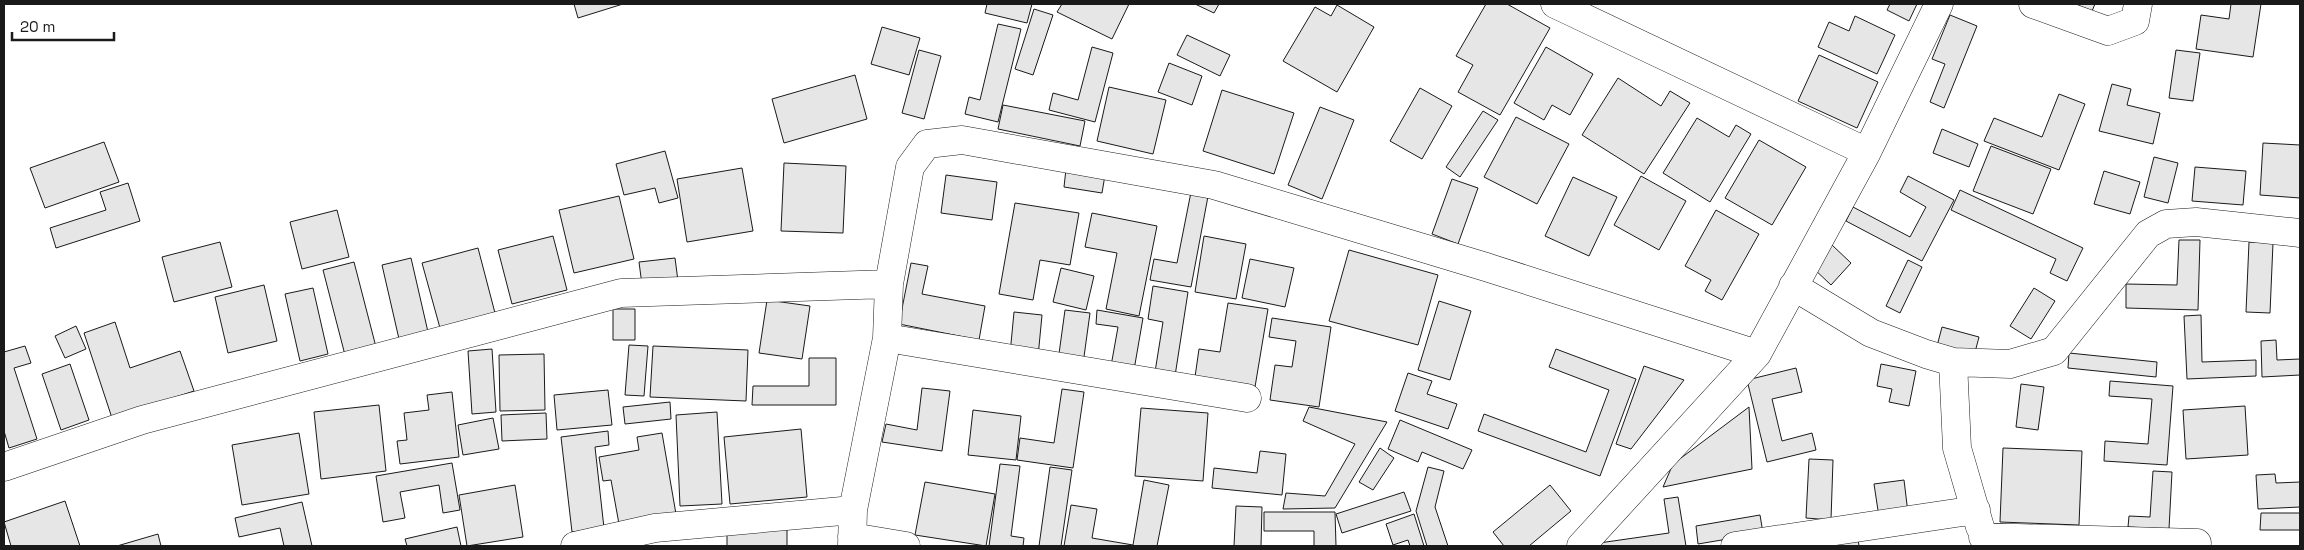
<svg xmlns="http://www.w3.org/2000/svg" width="2304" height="550" font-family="'Space Grotesk',sans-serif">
<rect width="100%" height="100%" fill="#fff"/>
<path fill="#e6e6e6" stroke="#1a1a1a" d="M574 4H623L578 18Z
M987 4H1032L1027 23 985 13Z
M1062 4H1129L1112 39 1057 12Z
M1195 4H1219L1214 13Z
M1486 4H1507L1550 28 1500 115 1458 92 1473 65 1456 56Z
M1890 4H1917L1909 21 1887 10Z
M2075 4H2095L2092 11Z
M2231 4H2261L2253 57 2196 49 2201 15 2229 19Z
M1337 5 1374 27 1337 92 1283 61 1315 7 1331 16Z
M1034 9 1053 15 1033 75 1015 69Z
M1950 15 1977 26 1944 108 1930 102 1945 64 1932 59Z
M1855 16 1895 35 1877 74 1818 47 1829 22 1849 31Z
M998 24 1021 29 998 122 965 114 969 97 980 100Z
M882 27 920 38 909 75 871 64Z
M1187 35 1230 55 1220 76 1177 55Z
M1092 47 1113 53 1095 122 1049 110 1053 93 1078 100Z
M1546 47 1593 74 1570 115 1552 105 1544 120 1514 103Z
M919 50 941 56 924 119 902 113Z
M2176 50 2200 53 2193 101 2169 98Z
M1819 55 1878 82 1857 128 1798 101Z
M1169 63 1202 76 1192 105 1158 92Z
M855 75 867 119 784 143 772 99Z
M1618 78 1661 106 1670 91 1690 103 1644 174 1582 135Z
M2112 84 2131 89 2127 105 2160 113 2153 144 2099 131Z
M1109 87 1166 100 1153 154 1097 141Z
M1420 88 1452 106 1422 159 1390 141Z
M1222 90 1294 113 1274 174 1203 151Z
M2059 94 2085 104 2059 170 1984 141 1994 118 2042 137Z
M1003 105 1085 121 1080 146 998 129Z
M1320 107 1354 120 1322 199 1288 185Z
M1483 111 1498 120 1460 177 1446 167Z
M1516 117 1569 144 1537 204 1484 177Z
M1697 118 1729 137 1736 125 1751 134 1710 202 1663 173Z
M1942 129 1978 144 1969 167 1933 153Z
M1759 140 1806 167 1772 225 1725 198Z
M104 142 119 182 45 208 30 168Z
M2263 143 2300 145V198L2260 195Z
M1991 146 2051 169 2033 214 1973 191Z
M665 151 678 198 659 203 655 188 624 195 616 164Z
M2154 157 2178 163 2168 203 2144 197Z
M784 163 846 166 843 233 781 231Z
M2195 167 2246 171 2243 205 2192 201Z
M742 168 753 231 687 242 677 179Z
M1066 169 1105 175 1102 193 1064 187Z
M2104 171 2140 182 2130 214 2094 204Z
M946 175 997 182 992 220 941 213Z
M1641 176 1686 201 1659 250 1614 225Z
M1908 176 1954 200 1922 261 1846 221 1853 207 1910 237 1926 207 1900 192Z
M1573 177 1617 197 1589 256 1545 236Z
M1452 179 1478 188 1458 244 1432 234Z
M128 183 140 221 56 248 50 228 106 210 100 192Z
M1192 187 1209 191 1191 287 1150 280 1154 259 1177 263Z
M1960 190 2083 248 2067 281 2050 273 2056 259 1951 210Z
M619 196 634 259 574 273 559 210Z
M1015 203 1079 213 1070 265 1040 260 1033 300 999 294Z
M337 210 349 257 302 269 290 222Z
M1716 210 1759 234 1722 300 1705 291 1711 280 1685 266Z
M1092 213 1157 226 1139 316 1106 309 1117 253 1085 247Z
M553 236 567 290 512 304 498 250Z
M1204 236 1246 244 1236 299 1195 292Z
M2179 240H2200L2198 310 2126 308V284L2177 285Z
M220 242 232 287 174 302 162 257Z
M2249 242 2273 243 2270 313 2246 312Z
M1832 245 1851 263 1831 285 1811 266Z
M478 248 495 313 440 328 422 263Z
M1349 250 1438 275 1418 345 1329 321Z
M411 258 428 332 399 339 382 265Z
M675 258 678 281 642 285 639 262Z
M1250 259 1294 268 1285 307 1242 298Z
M1908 260 1922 267 1900 313 1886 306Z
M354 262 376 347 345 355 323 270Z
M911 263 928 266 922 294 985 306 979 340 899 324Z
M1061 268 1094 276 1086 310 1053 302Z
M264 285 277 341 228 353 215 297Z
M1153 286 1188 292 1175 376 1155 372 1163 322 1148 319Z
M313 288 328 354 300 361 285 294Z
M2034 288 2055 301 2031 339 2010 326Z
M767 300 810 306 802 359 759 353Z
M1439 301 1471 311 1450 380 1418 370Z
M1228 303 1268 309 1255 387 1195 377 1199 349 1220 352Z
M613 309H635V340H613Z
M1065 310 1090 313 1083 364 1058 361Z
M1097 310 1143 318 1134 370 1111 366 1118 327 1096 324Z
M1014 312 1042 315 1038 357 1010 354Z
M2201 315 2202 362 2256 360V376L2187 379 2184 316Z
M1272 318 1331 327 1319 407 1270 400 1275 365 1292 367 1296 341 1269 337Z
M115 322 130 368 180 351 194 391 112 418 84 333Z
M76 326 86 349 65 358 55 336Z
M1942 327 1979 337 1974 356 1937 346Z
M2276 340 2277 360 2300 359V375L2262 377 2261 341Z
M629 345 648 346 644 396 625 395Z
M25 346 31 363 14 368 37 439 9 448 4 431V352Z
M653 346 748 350 746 401 650 397Z
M492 349 496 412 472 414 468 351Z
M1556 349 1636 379 1600 476 1478 431 1484 414 1586 452 1609 390 1549 367Z
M2069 353 2157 362 2156 377 2068 368Z
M544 354 545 410 500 411 499 355Z
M809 358H836V405H752L753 386H809Z
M70 364 89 420 61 430 42 374Z
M1881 364 1916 371 1909 406 1889 402 1892 389 1877 386Z
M1644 366 1684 380 1631 449 1616 444Z
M1796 368 1802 392 1772 399 1782 441 1812 433 1816 450 1767 462 1747 380Z
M1408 373 1432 381 1427 394 1457 404 1448 429 1395 411Z
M2110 381 2173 386 2167 465 2104 461 2105 441 2148 444 2152 399 2109 396Z
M2021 384 2044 387 2038 430 2016 427Z
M922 388 950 391 942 451 882 442 886 424 917 430Z
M1062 389 1084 392 1073 468 1017 460 1020 438 1054 443Z
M608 390 612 425 557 430 554 395Z
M452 392 459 457 400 464 397 441 407 440 404 413 429 410 427 395Z
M670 402 671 419 625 424 623 407Z
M379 405 386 471 321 479 314 412Z
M2245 406 2248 455 2186 459 2183 410Z
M1309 407 1387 422 1335 508 1283 509 1286 493 1325 496 1355 444 1303 421Z
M1749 407 1752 469 1663 487 1673 464Z
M1141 408 1208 413 1203 481 1135 476Z
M973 410 1021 416 1016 460 968 455Z
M717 412 722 504 680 506 676 415Z
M546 413 547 439 502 441 501 415Z
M493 418 499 449 463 455 458 425Z
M1400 420 1472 450 1463 469 1422 452 1418 462 1388 449Z
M801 429 807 497 730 504 724 437Z
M608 431 609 445 595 447 604 528 572 532 561 437Z
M299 433 309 494 242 505 232 445Z
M662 433 676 514 619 524 611 480 603 481 599 457 639 450 637 437Z
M1380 448 1394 458 1373 490 1359 482Z
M2003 448 2082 451 2079 525 2000 522Z
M1260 451 1286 454 1282 495 1212 488 1214 468 1257 473Z
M1809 459 1833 460 1831 520 1806 518Z
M452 463 460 510 443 513 439 485 400 492 405 518 383 522 376 476Z
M1000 464 1020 466 1011 536 1024 538 1023 546H989Z
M1050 467 1072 470 1061 546H1039Z
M1428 467 1444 471 1435 507 1448 546H1427L1416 511Z
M2153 471 2172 472 2169 529 2128 527 2129 516 2150 517Z
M2275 474 2276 483 2300 482V507L2258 509 2256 475Z
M1144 480 1169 485 1157 546H1064L1071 505 1097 509 1092 538 1133 545Z
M1904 480 1908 513 1879 517 1874 484Z
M925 482 995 494 986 546 915 535Z
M515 485 523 537 467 546 459 495Z
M1550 485 1571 511 1529 546H1504L1493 532Z
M1404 492 1411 511 1342 533 1336 514Z
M1678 497 1686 546H1600L1599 543 1669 533 1664 499Z
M65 501 80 546H11L4 522Z
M302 502 312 546H284L280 528 239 537 235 518Z
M1236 506 1262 507 1261 546H1234Z
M1264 512H1335L1336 546H1314V531H1264Z
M2261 513H2300V530H2260Z
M1414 514 1424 546H1410L1408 540 1393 545 1386 524Z
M1760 515 1763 533 1698 544 1696 526Z
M787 526V546H727V527Z
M457 527 461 546H407L405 539Z
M158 534 161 546H117Z
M1858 538 1859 546H1831L1830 542Z"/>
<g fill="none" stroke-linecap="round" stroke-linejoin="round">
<g stroke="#1a1a1a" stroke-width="29">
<path id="street" d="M1555 4 1867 152
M2033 4 2108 31 2135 21 2138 4
M1793 286 1871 333 1926 354 1953 362 2010 364 2054 351 2148 234 2166 224 2196 222 2300 233
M887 338 1247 398
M1953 362 1957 448 1980 527
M4 467 142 420 621 293 889 284
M852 537 906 546
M1983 537 2197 543
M575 546 655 528 853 510
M852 546 853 510 887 338 889 284 910 167 927 144 962 140 1214 185 1486 267 1757 354
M1581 546 1757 354 1867 152 1939 4
M1735 546 1976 510"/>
</g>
<use href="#street" stroke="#fff" stroke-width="28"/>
</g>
<rect width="2304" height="550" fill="none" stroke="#1a1a1a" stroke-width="10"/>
<path d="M12 32v8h102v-8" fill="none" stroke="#1a1a1a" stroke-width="2.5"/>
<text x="20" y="32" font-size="15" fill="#1a1a1a" stroke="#ffffff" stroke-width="4" paint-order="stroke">20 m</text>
</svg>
